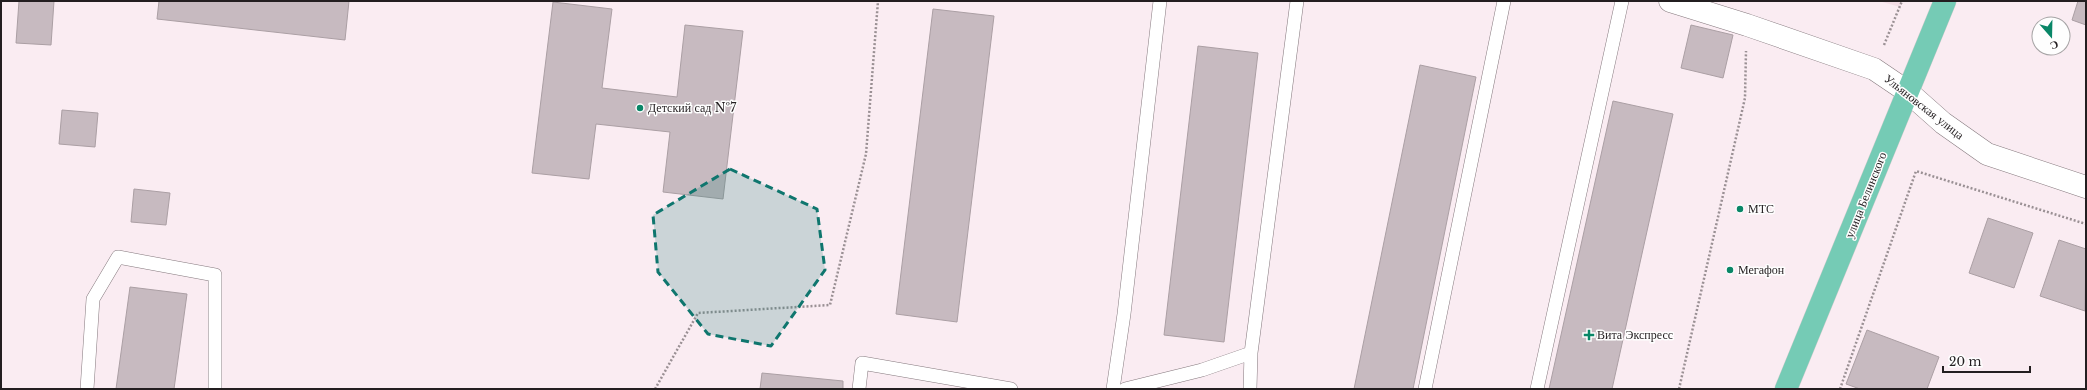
<svg xmlns="http://www.w3.org/2000/svg" width="2087" height="390" font-family="'Libre Baskerville',serif">
<rect width="100%" height="100%" fill="#faecf2"/>
<path fill="#f3dde6" d="M1879 1H1902L1900 7Z"/>
<path fill="#c7bac0" stroke="#ab9fa4" d="M19 1H54L51 45 16 43Z
M159 1H349L345 40 157 19Z
M2078 1H2086V25L2072 20Z
M553 2 612 9 602 88 677 97 685 25 743 31 723 199 663 192 670 132 596 124 589 179 532 173Z
M933 9 994 16 957 322 896 314Z
M1691 25 1733 35 1723 78 1681 68Z
M1198 46 1258 53 1224 342 1164 335Z
M1420 65 1476 77 1413 389H1354Z
M1613 101 1673 114 1612 389H1549Z
M62 110 98 113 95 147 59 144Z
M134 189 170 193 166 225 131 222Z
M1988 218 2033 233 2014 288 1969 273Z
M2059 240 2086 249 2085 311 2040 296Z
M130 287 187 294 174 389H116Z
M1867 330 1939 357 1927 389H1860L1846 384Z
M762 373 843 381V389H760Z"/>
<g fill="none" stroke-linecap="round" stroke-linejoin="round">
<g stroke="#85797e" stroke-width="14">
<path id="lane" d="M87 389 93 299 118 257 215 275V389
M859 389 862 363 1011 389
M1113 389 1124 314 1160 1
M1125 389 1202 370 1251 353 1297 1
M1250 389 1251 353
M1425 389 1504 1
M1537 389 1622 1"/>
</g>
<g stroke="#85797e" stroke-width="23">
<path id="street" d="M1670 1 1747 25 1874 69 1908 92 1943 123 1987 154 2086 187"/>
</g>
<g stroke="#cfcece" stroke-width="23">
<path id="primary" d="M1786 389 1945 1"/>
</g>
<path stroke="#9a9094" stroke-width="2.5" stroke-dasharray="2 2" stroke-linecap="butt" d="M1884 45 1902 1
M655 389 698 313 830 305 866 154 878 1
M1679 389 1745 98 1746 51
M1840 389 1916 171 2086 224"/>
<use href="#lane" stroke="#fff" stroke-width="13"/>
<use href="#street" stroke="#fff" stroke-width="22"/>
<use href="#primary" stroke="#75cbb5" stroke-width="22"/>
</g>
<path fill="#0f766e" fill-opacity="0.2" stroke="#0f766e" stroke-width="3" stroke-dasharray="8 5" stroke-linejoin="round" d="M730 169 817 209 825 270 771 346 708 334 658 272 653 215Z"/>
<g fill="#098667" stroke="#fefefe" stroke-width="1.5">
<circle cx="640" cy="108" r="4"/>
<circle cx="1740" cy="209" r="4"/>
<circle cx="1730" cy="270" r="4"/>
<path d="M1587 329h4v4h4v4h-4v4h-4v-4h-4v-4h4z"/>
</g>
<g text-anchor="middle" stroke-width="3" stroke-linejoin="round" paint-order="stroke">
<g font-size="12" fill="#231e20" stroke="#fefefe">
<text transform="translate(1924 107) rotate(38)" y="4">Ульяновская улица</text>
<text transform="translate(1866 195) rotate(-68)" y="4">улица Белинского</text>
</g>
<g font-size="12" fill="#231e20" stroke="#fefefe" text-anchor="start">
<text x="648" y="112">Детский сад №7</text>
<text x="1748" y="213">МТС</text>
<text x="1738" y="274">Мегафон</text>
<text x="1597" y="339">Вита Экспресс</text>
</g>
</g>
<rect width="2087" height="390" fill="none" stroke="#231e20" stroke-width="4"/>
<g transform="translate(2051 36) rotate(160)"><circle r="19" fill="#fefefe" stroke="#a6a4a5"/>
<path d="M0-3L7 15L0 10L-7 15Z" fill="#098667"/>
<text y="-6" font-size="11" font-weight="bold" text-anchor="middle" fill="#231e20">С</text>
</g>
<path d="M1943 366v6h87v-6" fill="none" stroke="#231e20" stroke-width="2"/>
<text x="1949" y="366" font-size="12" fill="#231e20" stroke="#fefefe" stroke-width="3" paint-order="stroke">20 m</text>
</svg>
